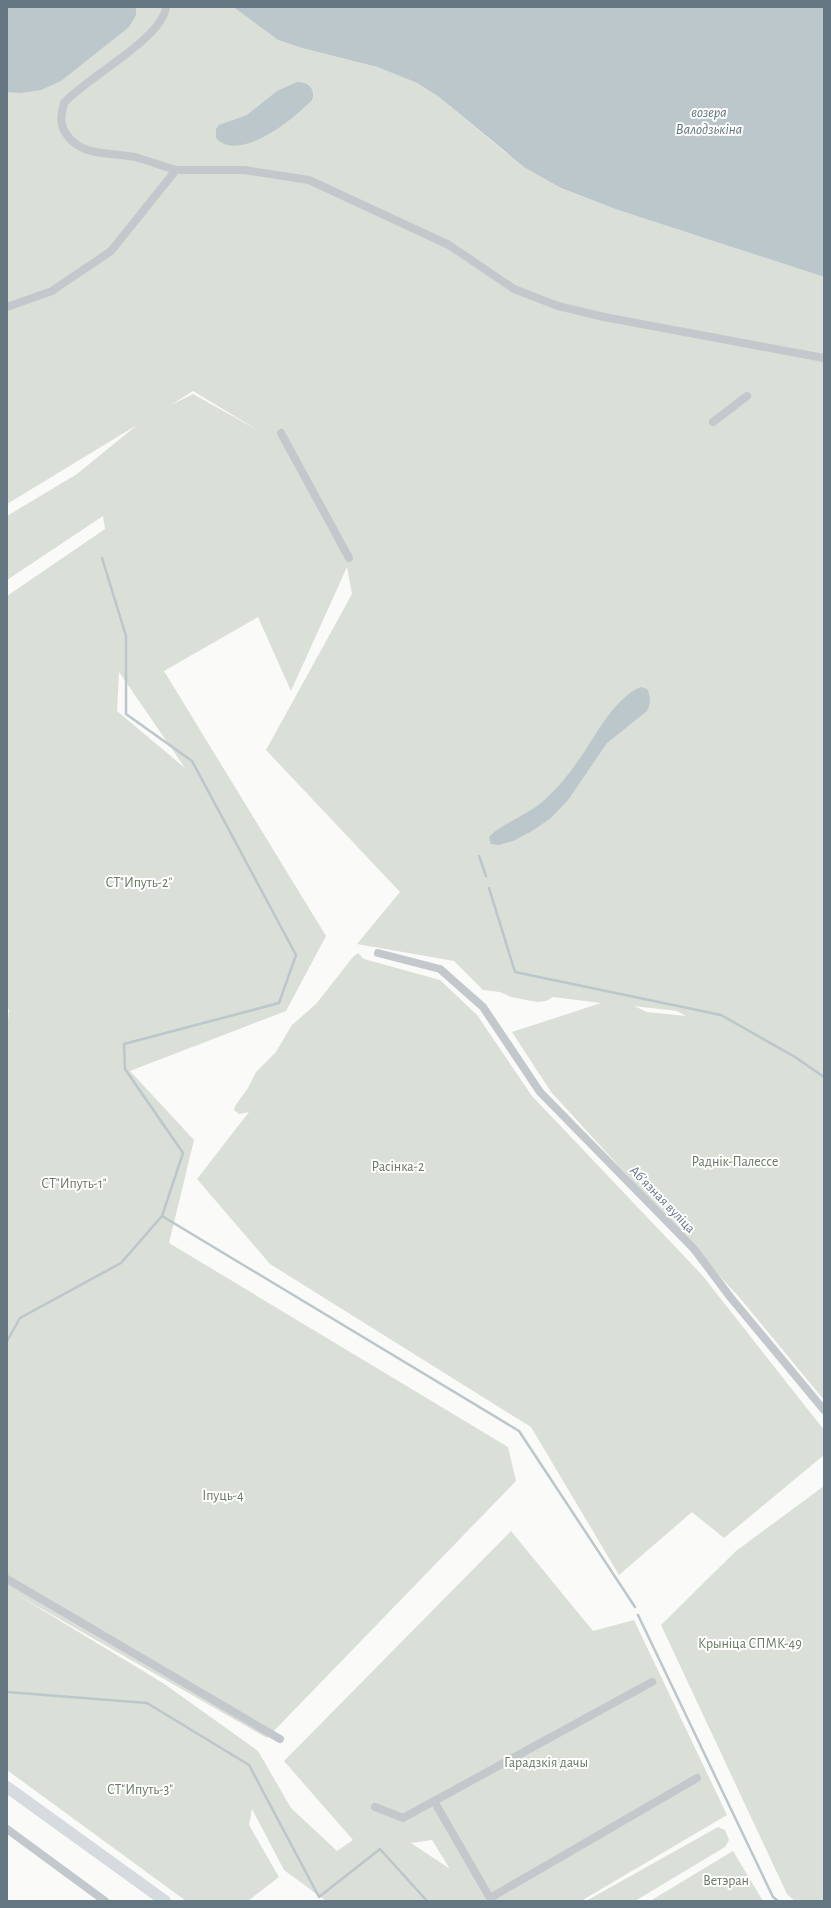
<svg xmlns="http://www.w3.org/2000/svg" width="831" height="1908" font-family="'Alegreya Sans',sans-serif">
<rect width="100%" height="100%" fill="#fafaf8"/>
<path fill="#dadfd7" fill-rule="evenodd" d="M7 7H233L278 40 302 48 377 67 417 83 439 97 506 153 561 188 618 210 824 277V1400L739 1297 551 1092 512 1032 601 1003 553 997 546 1001 537 1002 511 997 500 992 483 990 454 961 357 944 400 892 266 750 352 594 347 567 291 691 258 617 164 671 326 936 286 1011 130 1071 194 1140 169 1243 508 1447 516 1481 267 1738 14 1593 163 1683 258 1751 291 1808 337 1851 353 1840 284 1761 511 1531 593 1631 634 1620 727 1815 581 1901H326L284 1870 252 1809 249 1825 279 1877 248 1901H186L7 1770V1035L9 1009H7V596L105 529 103 516 7 580V516L77 474 137 425 7 504ZM193 391 261 432 193 394 171 405ZM119 672 185 768 117 711ZM634 1006 677 1011 686 1016 647 1012ZM432 1840 450 1869 411 1843Z
M358 953 364 959 440 980 477 1015 532 1096 702 1275 824 1430V1455L724 1538 692 1512 619 1575 531 1427 270 1264 197 1179 249 1112 239 1114 234 1110 235 1106 248 1088 256 1072 276 1052 292 1025 316 1004 353 957Z
M824 1486V1901H795L787 1894 661 1625 736 1551Z
M718 1827 725 1830 729 1840 725 1847 635 1901H586Z
M733 1851 763 1901H650Z"/>
<path fill="#bbc7cb" d="M7 7H136V15L129 27 61 81 41 90 20 93 7 92Z
M233 7H824V277L618 210 561 188 524 167 439 97 417 83 377 67 302 48 278 40Z
M297 82C308 81 316 89 312 100 295 118 239 164 216 138V129L219 125 247 115 277 91Z
M641 687 647 689C651 697 651 703 647 711L607 743 568 800 551 818 532 831 513 841 499 845 491 844 489 838C491 830 527 814 537 806 553 794 566 778 578 761 594 739 614 697 641 687Z"/>
<g fill="none" stroke-linecap="round" stroke-linejoin="round">
<path stroke="#bbc7cb" stroke-width="2.5" d="M479 856 486 876
M489 888 515 972 721 1015 795 1057 824 1077
M162 1216 519 1431 635 1607
M7 1341 20 1318 121 1263 162 1216 183 1153 125 1069 124 1044 279 1003 296 955 192 761 126 714V636L102 558
M638 1615 773 1897 778 1901
M7 1692 147 1703 249 1765 319 1897 380 1849 427 1901"/>
<path stroke="#c3c8cc" stroke-width="8" d="M166 7C162 39 87 77 64 103 61 114 59 125 67 135 82 157 111 152 135 157 149 161 162 166 176 170
M7 307 52 291 111 251 176 170H244L309 180 449 245 514 289 558 306 604 317 824 358
M713 422 747 396
M281 433 349 558
M378 953 440 969 483 1007 540 1092 694 1249 731 1298 824 1410
M7 1579 280 1739
M434 1801 490 1898 697 1778
M375 1807 403 1818 652 1682
M7 1829 105 1901"/>
<path stroke="#d6dbdf" stroke-width="12" d="M7 1787 165 1901"/>
</g>
<g text-anchor="middle" stroke-width="4" stroke-linejoin="round" paint-order="stroke">
<g font-size="14" fill="#687a64" stroke="#fff">
<text x="139" y="887">СТ"Ипуть-2"</text>
<text x="735" y="1166">Раднік-Палессе</text>
<text x="398" y="1171">Расінка-2</text>
<text x="74" y="1188">СТ"Ипуть-1"</text>
<text x="223" y="1500">Іпуць-4</text>
<text x="750" y="1648">Крыніца СПМК-49</text>
<text x="546" y="1767">Гарадзкія дачы</text>
<text x="140" y="1794">СТ"Ипуть-3"</text>
<text x="726" y="1885">Ветэран</text>
</g>
<g font-size="14" fill="#657683" stroke="#fff">
<text transform="translate(663 1199) rotate(46)" y="5">Абʼязная вуліца</text>
</g>
<g font-size="15" font-style="italic" fill="#60757c" stroke="#fff">
<text x="709" y="117">возера<tspan x="709" dy="17">Валодзькіна</tspan></text>
</g>
</g>
<rect width="831" height="1908" fill="none" stroke="#657683" stroke-width="16"/>
</svg>
